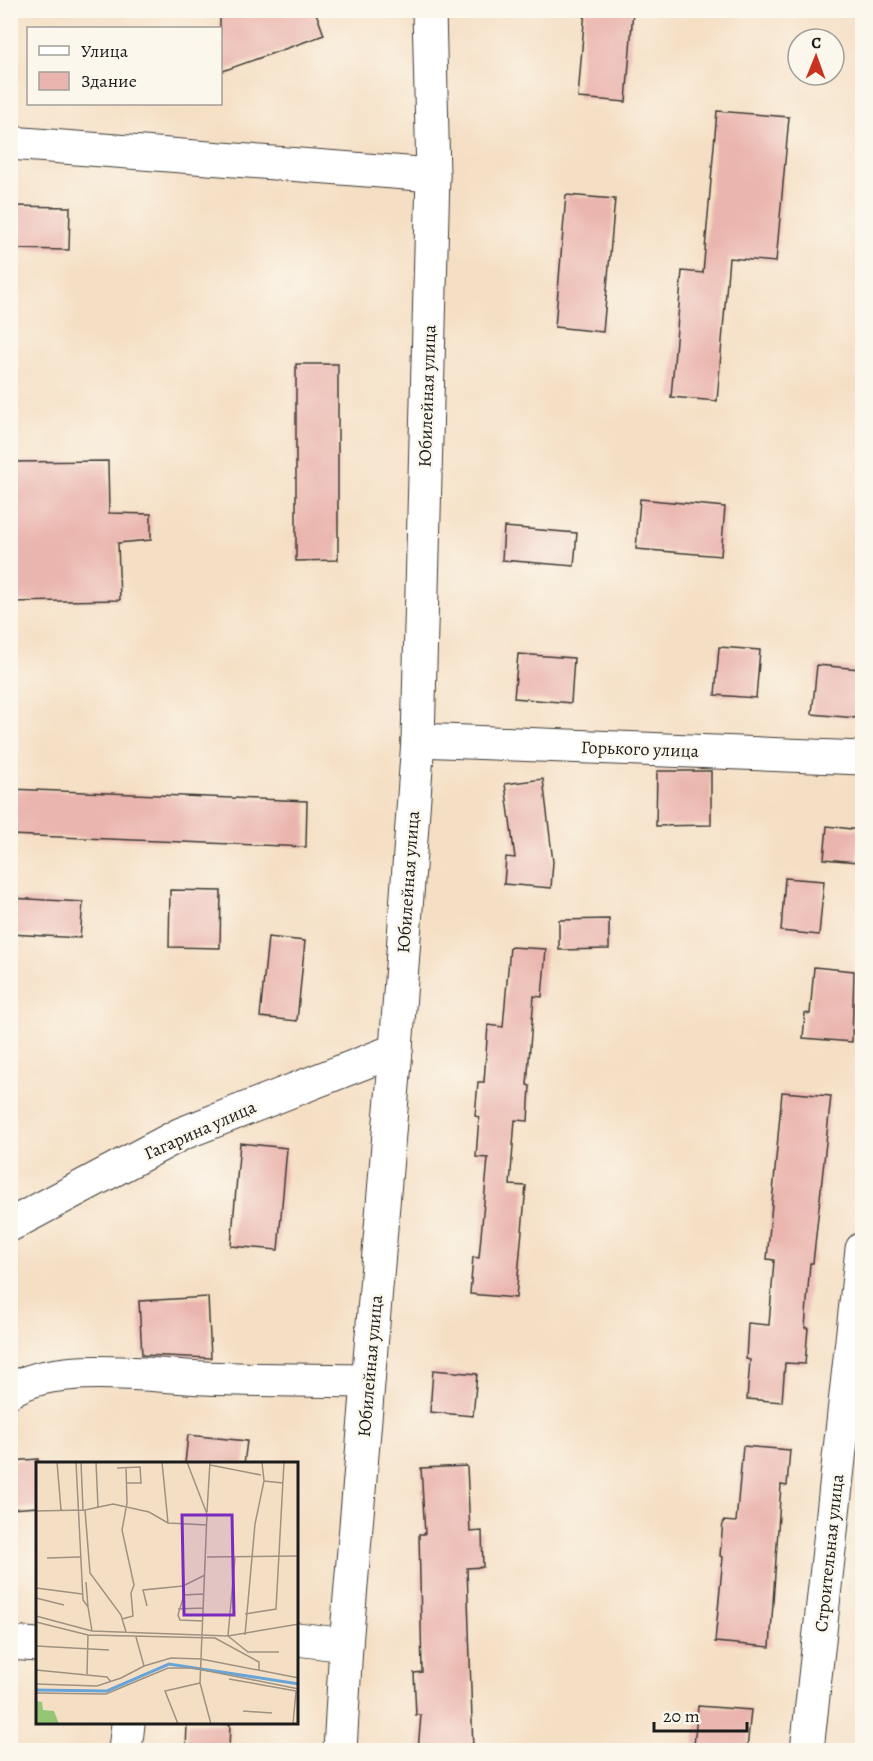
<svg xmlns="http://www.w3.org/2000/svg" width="873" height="1761" font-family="Alegreya,serif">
<rect width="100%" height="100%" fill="#fbf7ec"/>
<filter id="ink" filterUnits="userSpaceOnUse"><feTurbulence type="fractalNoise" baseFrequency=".0167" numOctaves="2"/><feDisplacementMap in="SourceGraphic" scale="12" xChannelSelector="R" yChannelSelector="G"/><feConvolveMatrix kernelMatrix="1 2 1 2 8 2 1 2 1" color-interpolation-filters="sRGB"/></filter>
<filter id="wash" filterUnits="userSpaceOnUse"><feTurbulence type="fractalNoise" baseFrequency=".008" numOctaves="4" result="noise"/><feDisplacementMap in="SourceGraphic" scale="24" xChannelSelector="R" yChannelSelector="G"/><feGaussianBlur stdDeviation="1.35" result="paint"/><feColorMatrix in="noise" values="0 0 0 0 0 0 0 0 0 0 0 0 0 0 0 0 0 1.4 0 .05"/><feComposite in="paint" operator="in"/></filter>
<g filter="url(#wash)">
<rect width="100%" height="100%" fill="#f5dfc4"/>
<g id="blocks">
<path fill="#eab5ae" d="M220 10H315L324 35 220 72Z
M585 10H633L626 102 578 98Z
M717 111 789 117 776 262 729 258 717 401 671 397 682 271 703 273Z
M566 195 615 199 603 332 555 327Z
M10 206 70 207 69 250 10 249Z
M296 364H338V560L296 561Z
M108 461 109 513 151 514V540L118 543 120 600 10 602V462Z
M640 499 725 507 721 556 636 549Z
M504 527 577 533 574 566 502 560Z
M719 647 760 650 756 698 715 695Z
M518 654 574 658 571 703 514 698Z
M817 665 860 669 856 718 812 714Z
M657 771H711V825L656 826Z
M543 779 553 862 551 888 504 884 506 857 515 858 505 784Z
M10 789 307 801 306 847 10 835Z
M827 826 859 830 857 862 824 859Z
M785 878 824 881 819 935 781 931Z
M170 890 221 891 220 948 169 947Z
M10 898 83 902 80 938 10 934Z
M609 919V949L559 950V920Z
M268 937 305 941 297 1021 260 1017Z
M510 947 546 949 542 997 534 996 527 1085 530 1086 528 1121 515 1120 510 1185 526 1186 516 1298 470 1294 473 1257 479 1258 488 1158 476 1157 479 1117 475 1116 478 1082H484L488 1025 503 1027Z
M814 967 854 971 852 1042 803 1038 805 1013 810 1014Z
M782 1092 831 1096 813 1263H810L805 1328H808L805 1364 785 1363 782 1402 747 1399 750 1360 746 1359 748 1323 769 1325 774 1260 767 1259Z
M240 1143 287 1148 278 1250 231 1246Z
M208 1297 211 1358 142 1355 139 1301Z
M433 1370 477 1374 473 1416 430 1412Z
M188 1435 247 1441 244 1464H185Z
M743 1446 790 1450 787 1486 781 1485 770 1647 715 1642 723 1557 720 1556 723 1521 736 1522Z
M38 1459V1507L10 1509V1461Z
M467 1466 470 1532 482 1531 483 1567 467 1568 473 1750H418L421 1715H416L414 1673 422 1672 419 1534H425L421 1468Z
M698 1706 751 1710 747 1749 694 1745Z
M187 1724H230L229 1750H186Z"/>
</g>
</g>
<g filter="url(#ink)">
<use href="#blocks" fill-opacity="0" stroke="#3d3935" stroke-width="1.5"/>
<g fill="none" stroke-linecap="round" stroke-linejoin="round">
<g stroke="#3d3935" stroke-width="35">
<path id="minor" d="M10 143 433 175
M418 740 862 758
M10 1225 181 1134 396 1050
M10 1391C55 1361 151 1376 204 1378 258 1380 313 1380 368 1381
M297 1639 346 1645
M10 1643 38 1645
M125 1750 128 1724
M807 1750 862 1249"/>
</g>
<g stroke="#3d3935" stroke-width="35">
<path id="major" d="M340 1750 346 1645 396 1050 418 740 433 175 429 10"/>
</g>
<use href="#minor" stroke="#fff" stroke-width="33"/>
<use href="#major" stroke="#fff" stroke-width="33"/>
</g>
</g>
<g text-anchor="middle" stroke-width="5" stroke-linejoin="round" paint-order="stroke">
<g font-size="18" fill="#1c1c1c" stroke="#fbf7ec">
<text transform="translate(427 396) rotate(-88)" y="6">Юбилейная улица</text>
<text transform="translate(640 749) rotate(2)" y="6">Горького улица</text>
<text transform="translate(408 882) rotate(-86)" y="6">Юбилейная улица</text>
<text transform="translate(200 1130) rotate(-24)" y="6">Гагарина улица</text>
<text transform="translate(370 1366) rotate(-85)" y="6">Юбилейная улица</text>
<text transform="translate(829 1553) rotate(-84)" y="6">Строительная улица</text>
</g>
</g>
<g transform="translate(36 1462)">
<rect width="262" height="262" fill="#f5dfc4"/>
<path d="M0 239 6 240 7 248 18 249 23 262H0Z" fill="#95c676"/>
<path fill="none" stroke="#67a5d9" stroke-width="3" d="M0 228 71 229 133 202 263 222"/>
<path fill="none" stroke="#9e9181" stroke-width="1.5" d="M21 0 25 48M40 0 47 138 52 145 56 169M45 0 47 48M60 0 62 45M126 0 132 61M151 0 171 52 164 221 175 262M174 3 225 13M81 6 104 5 105 21H90M228 19 247 21M49 48 54 111 85 153 90 170M0 49 49 48 77 42 113 50 132 61 171 63M171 50 174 0M171 95 263 94M11 96 44 95M199 96 192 174 212 190H243M50 120 52 145M0 126 46 132M167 132 148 133 142 153 144 158 167 159M0 136 28 143M111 144 107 128 147 124 169 113M142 147 167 146M209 152 240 147 248 0M0 154 56 169 192 174 263 162M86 157 97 154 95 131 98 123 86 68 91 41 90 5M0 160 52 173 179 176 223 200V209M209 173 219 62 228 19 226 0M0 184 73 188M108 204 135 196 165 197 263 216M0 208 71 215 75 220M51 212 52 173M193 217 260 229M0 222 61 224 85 216 108 204 100 175M0 231 70 232 132 206H157L263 227M207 249 236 251M142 262 129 229 164 221M257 262 260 229"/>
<path fill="#7b2cbf" fill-opacity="0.15" stroke="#7b2cbf" stroke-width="3" d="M146 53H196L198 153H148Z"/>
<rect width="262" height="262" fill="none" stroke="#1c1c1c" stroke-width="3"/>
</g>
<rect width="873" height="1761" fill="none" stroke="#fbf7ec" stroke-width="36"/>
<rect x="27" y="27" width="195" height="78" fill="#fbf7ec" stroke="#a29f99" stroke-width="1.5"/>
<rect x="39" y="46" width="30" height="9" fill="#ffffff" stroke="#a29f99" stroke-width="1.5"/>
<text x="81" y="57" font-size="18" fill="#1c1c1c">Улица</text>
<rect x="39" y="72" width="30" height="18" fill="#eab5ae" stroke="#a29f99" stroke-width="1.5"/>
<text x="81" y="87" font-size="18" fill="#1c1c1c">Здание</text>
<g transform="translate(816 57) rotate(1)"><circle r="28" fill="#fbf7ec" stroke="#a29f99" stroke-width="1.5"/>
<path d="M0-4.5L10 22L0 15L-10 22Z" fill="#c8321e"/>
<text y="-9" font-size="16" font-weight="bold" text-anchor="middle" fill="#1c1c1c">С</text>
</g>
<path d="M654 1722v9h93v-9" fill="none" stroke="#1c1c1c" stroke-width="3"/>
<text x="663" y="1722" font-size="18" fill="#1c1c1c" stroke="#fbf7ec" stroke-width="4.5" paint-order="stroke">20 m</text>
</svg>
